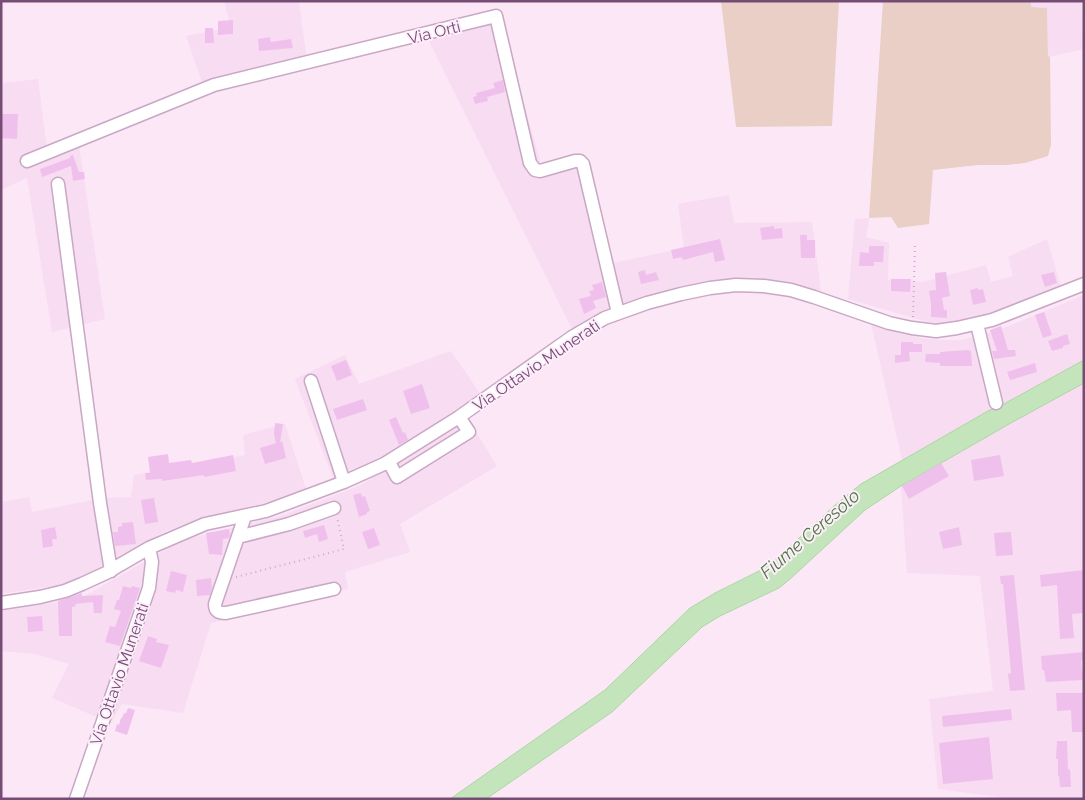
<svg xmlns="http://www.w3.org/2000/svg" width="1085" height="800" font-family="Raleway,sans-serif">
<rect width="100%" height="100%" fill="#fce7f6"/>
<path fill="#f8dcf2" d="M224 1H299L308 69 204 88 186 36 231 27Z
M1031 1H1081L1084 49 1048 57 1047 8 1031 7Z
M501 20 541 165 578 166 609 264 684 248 678 204 729 195 734 223 812 222 821 291 775 280 741 279 685 287 617 306 592 318 573 331 429 41Z
M38 79 47 150 78 139 105 319 52 332 27 178 1 190V83Z
M869 218 866 237 889 243 888 280 923 282 986 265 991 282 1013 276 1008 257 1047 239 1061 287 994 314 959 323 942 324 924 321 848 299 855 219Z
M1084 295V360L1002 405 988 411 902 460 871 323 920 338 941 340H962L999 330Z
M451 351 481 395 433 428 395 451 352 471 333 478 295 379 345 355 359 384Z
M1084 383V799H1013L938 789 929 699 993 691 980 576 907 573 901 486 1009 424Z
M468 419 497 466 400 524 410 552 345 572 348 589 211 623 183 713 122 704 111 723 52 698 69 664 35 654 1 651V611L71 600 81 597 92 592 170 547 195 537 280 516 359 486Z
M285 424 306 489 276 500 190 522 162 533 85 578 67 584 1 594V502L29 497 32 512 103 498 131 497 134 475 245 455 243 435Z"/>
<path fill="#e9cfc6" d="M721 1H839L832 126 736 127Z
M883 1H1031V7L1047 8 1048 57 1050 56 1051 145 1048 156 1025 163 1007 165H978L933 170 929 224 898 228 891 217 869 218Z"/>
<path fill="#c4e5bc" stroke="#acd6a3" d="M1084 360V383L1009 424 901 486 865 510 790 579 779 588 720 616 702 627 612 712 486 799H450L605 690 690 608 715 593 769 566 834 506 861 484 988 411 1002 405Z"/>
<path fill="#f0c0ed" d="M233 20V34L218 35V21Z
M205 28H213L214 43H205Z
M270 37 271 42 291 39 293 48 259 51 258 39Z
M503 80 505 92 487 97 488 101 475 104 473 97 477 96 476 93 495 88 493 83Z
M2 114H18L17 139 1 138Z
M73 155 79 172H84L85 179 73 181 71 166 42 177 40 169 70 158V156Z
M774 226V229L782 228 783 238 762 240 760 228Z
M800 235H807V240H815V258H801Z
M720 239 725 260 715 262 713 252 683 260 682 257 673 259 671 250Z
M869 246H884L883 262H874V266H859L860 252 869 253Z
M645 270 646 275 656 272 659 280 641 284 638 272Z
M946 272 950 296 942 298 944 310H947V318L931 317V304L929 291 936 290 935 273Z
M1054 272 1057 283 1045 287 1041 275Z
M891 279H911L910 292 891 291Z
M602 282 606 297 593 301 596 308 584 314 579 299 591 296 589 291 594 290 592 285Z
M978 288V290L983 289 986 302 973 305 970 290Z
M1044 312 1052 335 1043 338 1035 315Z
M1001 326 1008 350H1015L1016 356 994 359 992 351H997L990 330Z
M1067 334 1070 344 1063 346V348L1052 351 1048 341Z
M901 342H913V344H922V352H909L910 361 895 363V355H901Z
M967 350 971 351 972 366H940V363L925 362 926 354H940V352Z
M346 360 352 375 337 381 331 366Z
M1035 363 1037 372 1010 380 1007 372Z
M422 384 430 408 411 414 403 391Z
M363 399 367 410 337 420 333 409Z
M396 417 403 433 405 432 408 440 399 445 389 420Z
M275 423 283 424 280 442 282 441 286 458 265 464 260 448 276 443 274 434Z
M168 454 169 463 191 460 192 463 233 455 236 471 204 477V475L162 481V479L146 480 145 473H150L148 457Z
M1000 455 1004 476 974 481 971 460Z
M941 463 949 476 909 499 902 486Z
M361 493 362 497 365 496 370 511 367 512V514L359 517 353 495Z
M154 498 158 522 145 524 141 500Z
M133 522 136 544 115 546 113 532H118V527L122 526V523Z
M324 525 328 539 319 542 317 534 305 538 303 531Z
M55 527 57 539H52L53 546 43 548 41 530Z
M959 527 962 545 943 549 939 532Z
M374 528 380 545 368 549 362 532Z
M229 529 230 535 229 538 223 539 222 555 209 554 206 533Z
M1011 532 1013 555 996 556 994 533Z
M1084 570V613L1072 614 1074 638 1060 639 1057 585 1041 587 1040 575Z
M171 571 187 575 183 592 176 590 175 593 166 591Z
M1014 575 1025 690 1010 691 1008 674 1011 673 1003 584H1001L1000 576Z
M211 578 212 588 210 595 197 596 196 580Z
M123 586 131 588 132 586 140 588 120 646 105 642 110 626 115 627 121 611 114 609 117 600H119Z
M82 593V596L103 595 102 613H94L93 602 75 604 76 606 72 607V636H59L58 601Z
M42 616 43 631 28 632 27 617Z
M148 636 157 639 156 642 169 645 161 668 139 661Z
M1084 652V660L1081 661 1083 680 1046 682 1044 670H1042L1041 656Z
M1056 693H1083L1084 732H1072L1071 710 1057 711Z
M128 708 135 710 127 735 115 731 117 724 119 725 121 718H122L124 713H126Z
M1011 709 1012 720 943 727 942 716Z
M989 737 993 779 943 784 939 743Z
M1057 741H1067L1068 770 1070 769 1071 787H1060L1059 776H1058V759H1056Z"/>
<g fill="none" stroke-linecap="round" stroke-linejoin="round">
<g stroke="#c8a8c5" stroke-width="15">
<path id="minor" d="M27 161 214 85 496 16 530 163 535 170 540 171 575 161H580L583 164 618 313
M58 184 100 503 111 571
M977 324 996 403
M311 381 344 482
M389 462 397 477 469 432 459 417
M245 516 215 604C215 611 218 613 226 613L334 589
M238 537 289 524 334 508
M1 603 40 597 65 591 82 584 106 573 149 548 205 524 266 511 344 482 384 464 459 417 572 337 605 318 647 303 681 294 710 288 736 285 764 286 791 290 814 297 889 323 912 328 936 331 957 328 992 320 1084 284
M76 799 149 588 152 562 149 548"/>
</g>
<path stroke="#d5a3d3" stroke-width="2" stroke-dasharray="1 4" stroke-linecap="butt" d="M913 317 915 242
M236 577 344 549 337 518"/>
<use href="#minor" stroke="#fff" stroke-width="12"/>
</g>
<g text-anchor="middle" stroke-width="4" stroke-linejoin="round" paint-order="stroke">
<g font-size="16" fill="#744c74" stroke="#feedfa">
<text transform="translate(434 32) rotate(-14)" y="6">Via Orti</text>
<text transform="translate(536 365) rotate(-34)" y="6">Via Ottavio Munerati</text>
<text transform="translate(119 674) rotate(-71)" y="6">Via Ottavio Munerati</text>
</g>
<g font-size="18" font-style="italic" fill="#4a7940" stroke="#feedfa">
<text transform="translate(810 534) rotate(-41)" y="6">Fiume Ceresolo</text>
</g>
</g>
<rect width="1085" height="800" fill="none" stroke="#744c74" stroke-width="5"/>
</svg>
